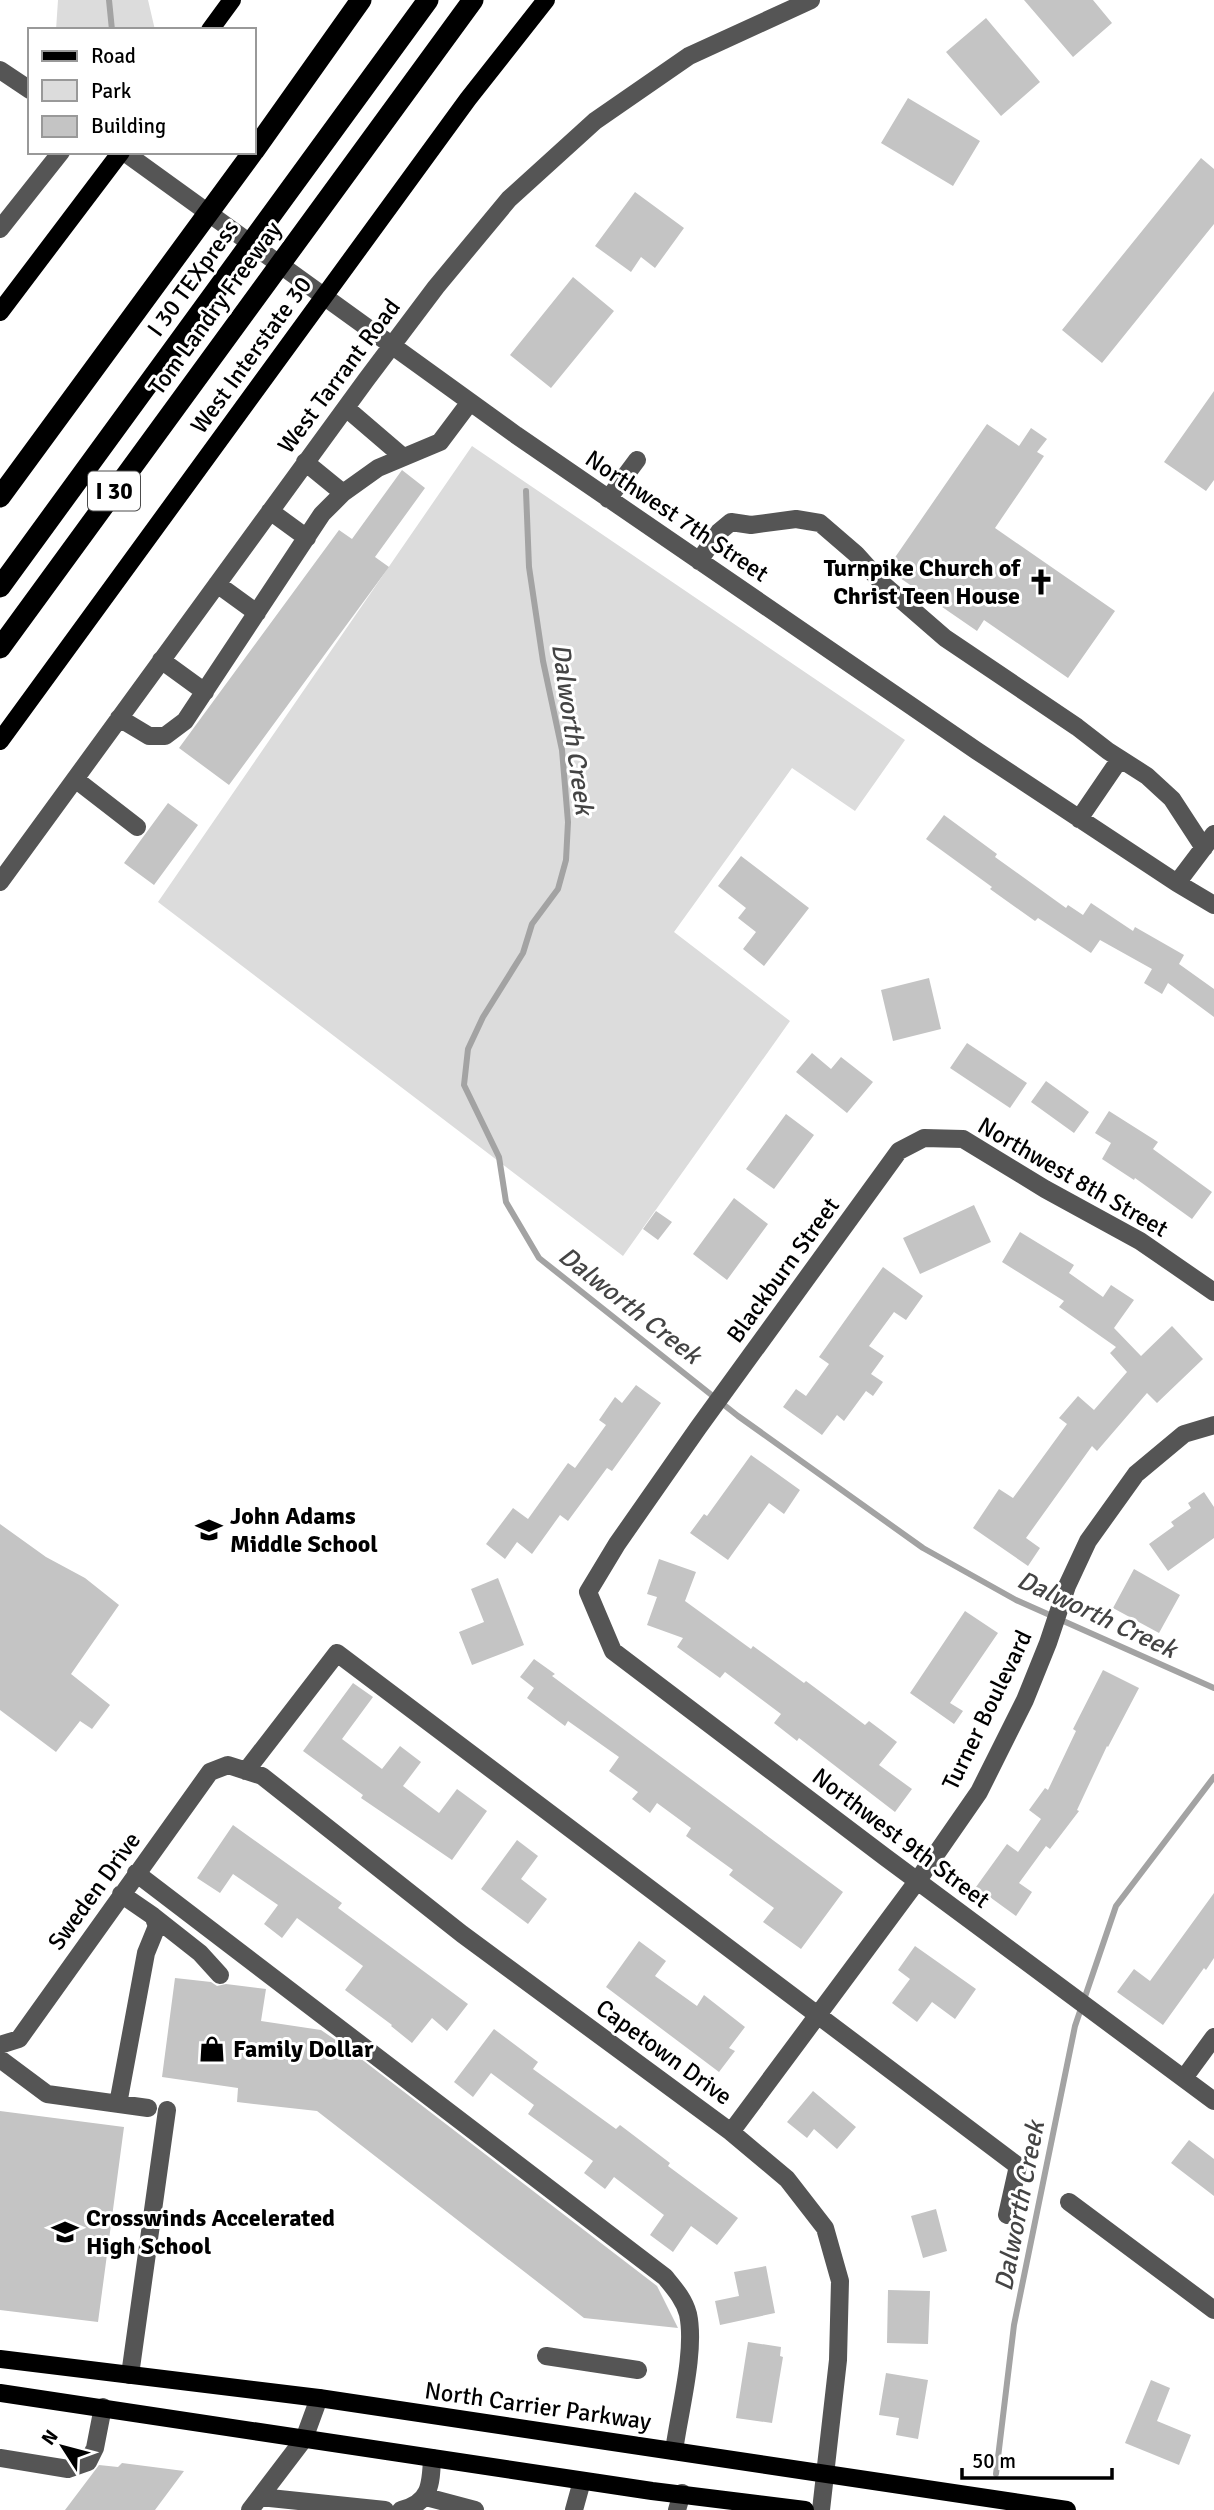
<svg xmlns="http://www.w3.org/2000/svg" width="1214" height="2510" font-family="Signika,sans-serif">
<rect width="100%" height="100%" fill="#fff"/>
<path fill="#dcdcdc" d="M58 0H148L155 30H56Z
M472 446 905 740 855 811 792 768 674 932 790 1021 623 1256 158 902Z"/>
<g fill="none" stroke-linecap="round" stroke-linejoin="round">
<path stroke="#a3a3a3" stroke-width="6" d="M109 0 112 30
M526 491 529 567 543 661 562 750 568 822 566 860 558 889 532 924 523 953 483 1017 468 1049 464 1085 499 1157 506 1202 539 1258 738 1416 923 1548 1016 1600 1214 1688
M996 2474 1014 2325 1075 2026 1116 1906 1214 1777"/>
</g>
<path fill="#c4c4c4" d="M1024 0H1093L1112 23 1073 57Z
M986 18 1040 82 1001 116 946 52Z
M908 98 980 141 953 186 881 143Z
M1201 158 1214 169V224L1102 363 1062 330Z
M635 192 684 228 655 268 641 257 631 272 595 246Z
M573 277 614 311 551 388 510 355Z
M1214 391V480L1206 491 1164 462Z
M987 424 1019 446 1031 428 1047 439 1037 452 1044 456 995 528 1115 611 1068 678 984 620 977 631 887 569Z
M402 470 425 488 375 557 389 567 229 785 179 748 339 530 352 539Z
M168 803 198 825 154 885 124 863Z
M944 815 997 854 995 857 1066 908 1068 905 1083 915 1091 903 1133 931 1135 927 1184 955 1179 964 1214 989V1017L1168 983 1162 994 1144 983 1152 969 1100 940 1091 953 1038 918 1035 921 990 889 992 887 926 839Z
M741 856 809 908 764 966 743 949 756 932 738 918 746 908 718 886Z
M929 978 941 1029 893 1041 881 990Z
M967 1043 1027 1083 1010 1108 950 1068Z
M812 1053 831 1069 841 1057 873 1082 847 1113 796 1072Z
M1046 1081 1089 1112 1074 1133 1031 1102Z
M1109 1111 1158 1142 1153 1149 1212 1192 1192 1219 1135 1178 1134 1180 1102 1159 1111 1143 1095 1133Z
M786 1114 814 1135 774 1189 746 1169Z
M734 1198 768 1224 727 1280 693 1254Z
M974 1205 991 1242 920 1274 903 1238Z
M656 1211 672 1222 658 1240 643 1229Z
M1020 1232 1074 1265 1069 1273 1103 1297 1111 1285 1134 1300 1114 1328 1141 1356 1172 1326 1203 1359 1157 1403 1147 1393 1097 1451 1092 1446 1026 1538 1040 1548 1028 1566 973 1528 999 1489 1013 1498 1067 1424 1059 1418 1078 1396 1094 1410 1127 1372 1110 1353 1116 1347 1059 1307 1064 1301 1002 1262Z
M883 1267 923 1296 906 1320 894 1312 869 1346 884 1356 871 1374 883 1382 873 1396 866 1391 844 1421 837 1415 822 1435 783 1407 796 1389 806 1396 829 1364 819 1357Z
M636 1385 661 1403 612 1471 607 1468 568 1521 560 1515 532 1554 517 1542 505 1559 486 1544 513 1508 528 1519 568 1463 575 1468 606 1425 599 1420 615 1397 622 1403Z
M751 1455 800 1490 784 1514 769 1503 728 1560 690 1533 704 1514 707 1516Z
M1204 1492 1214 1507V1538L1168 1571 1149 1544 1174 1526 1171 1522 1191 1508 1188 1503Z
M0 1524 46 1557 85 1578 119 1605 71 1674 110 1705 92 1729 80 1721 56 1752 0 1710Z
M659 1559 696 1572 685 1601 751 1649 753 1646 804 1683 806 1681 865 1725 869 1721 897 1742 879 1765 912 1789 895 1812 799 1738 797 1741 774 1723 781 1714 725 1672 720 1678 677 1647 683 1638 647 1625 657 1597 647 1594Z
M1134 1569 1180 1595 1159 1633 1113 1608Z
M498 1578 524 1645 472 1665 459 1632 484 1622 471 1589Z
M965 1611 998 1633 950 1703 963 1711 954 1724 910 1693Z
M534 1659 555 1674 552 1676 843 1892 801 1949 763 1922 774 1908 729 1875 733 1870 686 1836 691 1828 657 1803 650 1813 632 1799 638 1792 609 1771 619 1757 568 1721 565 1726 527 1698 534 1688 520 1677Z
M1103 1670 1139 1688 1108 1747 1107 1746 1077 1810 1079 1811 1050 1849 1046 1846 1019 1883 1032 1892 1016 1916 976 1887 1007 1844 1018 1852 1041 1819 1029 1810 1045 1788 1048 1790 1076 1731 1073 1729Z
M353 1683 373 1697 342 1739 382 1769 400 1746 421 1762 403 1786 439 1813 457 1789 487 1811 452 1860 361 1798 363 1795 303 1751Z
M233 1825 342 1903 338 1908 468 2004 447 2031 432 2018 412 2043 391 2026 392 2025 345 1990 363 1966 297 1918 282 1938 264 1924 278 1905 233 1874 220 1893 197 1878Z
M517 1840 538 1856 521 1879 547 1899 528 1924 481 1889Z
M1214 1893V1958L1206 1970 1204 1968 1163 2025 1117 1992 1134 1969 1150 1981Z
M639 1941 666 1961 655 1976 697 2006 704 1995 745 2027 729 2048 735 2051 719 2072 606 1987Z
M915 1946 976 1989 955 2019 932 2002 917 2022 892 2003 910 1979 898 1970Z
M175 1978 211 1982 217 1986 226 1984 266 1989 261 2021 321 2030 343 2045 657 2286 678 2328 584 2318 317 2111 237 2102 238 2088 162 2077Z
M494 2029 538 2062 533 2069 616 2129 620 2125 670 2163 668 2166 738 2218 717 2245 691 2226 673 2252 650 2235 664 2215 614 2177 605 2189 584 2173 593 2161 528 2114 534 2105 491 2073 473 2097 454 2082Z
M813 2091 856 2127 837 2149 814 2129 807 2138 787 2122Z
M0 2111 124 2127 98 2322 0 2310Z
M1189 2140 1214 2159V2196L1171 2163Z
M936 2209 947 2251 923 2258 911 2216Z
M766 2266 775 2313 720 2325 715 2301 739 2296 734 2272Z
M888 2290 930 2291 928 2344 887 2343Z
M748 2342 781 2347 780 2356 783 2357 772 2423 736 2418Z
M886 2373 928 2380 918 2439 896 2435 899 2418 879 2415Z
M1151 2380 1170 2388 1157 2421 1191 2435 1179 2465 1125 2443Z
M122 2463 184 2471 155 2510H65L99 2465 118 2467Z"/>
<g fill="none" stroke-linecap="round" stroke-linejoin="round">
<path stroke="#555" stroke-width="18" d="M0 70 30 90
M124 152 516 435 977 751 1177 883 1214 905
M0 229 61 152
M346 408 402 456
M305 462 343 493
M608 499 637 460
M270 511 307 538
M699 561 719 532 731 522 751 525 796 519 820 523 856 554 884 585 945 638 1077 727 1108 751 1147 776 1172 799 1204 848
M217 584 257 613
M161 660 205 692
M119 718 149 736H165L185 721 322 514 343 493 378 468 440 442 470 402
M75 779 137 827
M1079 819 1120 759
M0 882 366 380 436 287 509 199 595 121 689 56 811 0
M1177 883 1214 834
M1214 1292 1140 1241 1045 1189 963 1139 924 1138 899 1151 698 1428 617 1544 588 1592 613 1651 885 1857 1214 2101
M246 1771 337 1653 1018 2166 1007 2215
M136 1873 665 2277C674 2288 684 2299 688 2314 696 2351 679 2413 674 2451
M153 1916 200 1953 220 1975
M0 2045 19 2039 210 1772 228 1765 262 1776 462 1934 731 2132 787 2179 825 2228 840 2281 838 2360 821 2510
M0 2059 47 2094 148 2108
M1184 2078 1214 2037
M118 2104 146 1953 157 1926 153 1916 121 1894
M731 2132 918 1880 979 1792 1025 1700 1048 1643 1067 1586 1088 1541 1136 1474 1184 1434 1214 1425
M1069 2202 1214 2310
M546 2356 638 2370
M130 2375 167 2110
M0 2458 68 2469 88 2462 95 2448 103 2407
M260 2497 385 2510
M426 2497 475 2510
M250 2510 304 2439 319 2398
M401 2510C430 2503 431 2485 432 2458
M574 2510 582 2481
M677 2510 682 2493"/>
<path stroke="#000" stroke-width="18" d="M210 30 232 0
M0 312 121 152
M0 741 468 99 546 0
M0 2359 319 2398 1067 2510
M0 2393 652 2491 805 2510"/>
<path stroke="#000" stroke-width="21" d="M254 151 361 0
M0 497 253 152
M0 587 428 0
M0 648 473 0"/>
</g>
<defs>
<g id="church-bare" transform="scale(2.1)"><path d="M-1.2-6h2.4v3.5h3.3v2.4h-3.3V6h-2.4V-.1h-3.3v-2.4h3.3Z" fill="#000" stroke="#fff" stroke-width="2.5" paint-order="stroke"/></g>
<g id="school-bare" transform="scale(2.1)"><path d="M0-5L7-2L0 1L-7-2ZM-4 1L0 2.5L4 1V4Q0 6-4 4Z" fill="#000" stroke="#fff" stroke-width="2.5" paint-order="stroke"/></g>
<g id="shop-bare" transform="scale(2.1)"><path d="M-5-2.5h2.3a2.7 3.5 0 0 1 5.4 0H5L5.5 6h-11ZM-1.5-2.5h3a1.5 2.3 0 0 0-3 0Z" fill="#000" stroke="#fff" stroke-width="2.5" paint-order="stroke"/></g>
</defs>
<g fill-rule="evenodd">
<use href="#church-bare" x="1041" y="582"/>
<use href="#school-bare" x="209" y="1530"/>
<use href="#shop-bare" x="212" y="2049"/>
<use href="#school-bare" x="65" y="2232"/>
</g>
<g text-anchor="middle" stroke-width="6" stroke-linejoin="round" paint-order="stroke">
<rect fill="#fff" stroke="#4c4c4c" stroke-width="2" x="88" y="471.5" width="52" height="39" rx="5"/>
<g font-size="23" font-weight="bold" fill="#000">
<text x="114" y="499">I 30</text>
</g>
<g font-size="24" fill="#000" stroke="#fff">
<text transform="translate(193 278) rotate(-54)" y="8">I 30 TEXpress</text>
<text transform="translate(215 308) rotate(-54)" y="8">Tom Landry Freeway</text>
<text transform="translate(251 355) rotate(-54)" y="8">West Interstate 30</text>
<text transform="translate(339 376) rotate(-53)" y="8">West Tarrant Road</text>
<text transform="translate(677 516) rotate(34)" y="8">Northwest 7th Street</text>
<text transform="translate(1073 1177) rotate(30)" y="8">Northwest 8th Street</text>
<text transform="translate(783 1270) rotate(-54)" y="8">Blackburn Street</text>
<text transform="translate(987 1710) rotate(-64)" y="8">Turner Boulevard</text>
<text transform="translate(901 1838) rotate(37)" y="8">Northwest 9th Street</text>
<text transform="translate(94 1891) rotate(-54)" y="8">Sweden Drive</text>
<text transform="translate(664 2052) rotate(36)" y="8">Capetown Drive</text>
<text transform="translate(538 2406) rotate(8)" y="8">North Carrier Parkway</text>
</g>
<g font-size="24" font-weight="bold" fill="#000" stroke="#fff" text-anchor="start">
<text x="1020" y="576" text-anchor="end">Turnpike Church of<tspan x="1020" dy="28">Christ Teen House</tspan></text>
<text x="230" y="1524">John Adams<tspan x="230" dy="28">Middle School</tspan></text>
<text x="233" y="2057">Family Dollar</text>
<text x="86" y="2226">Crosswinds Accelerated<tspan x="86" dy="28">High School</tspan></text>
</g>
<g font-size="26" font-style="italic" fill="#444" stroke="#fff">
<text transform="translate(573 729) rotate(82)" y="9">Dalworth Creek</text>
<text transform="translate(630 1305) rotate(38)" y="9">Dalworth Creek</text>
<text transform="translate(1097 1614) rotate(25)" y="9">Dalworth Creek</text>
<text transform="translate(1019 2206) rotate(-79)" y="9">Dalworth Creek</text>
</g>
</g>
<rect x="28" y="28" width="228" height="126" fill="#ffffff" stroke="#999999" stroke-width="2"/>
<rect x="42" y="51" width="35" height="10" fill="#000000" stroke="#999999" stroke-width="2"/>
<text x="91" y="63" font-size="21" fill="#000000">Road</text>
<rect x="42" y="80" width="35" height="21" fill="#dcdcdc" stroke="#999999" stroke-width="2"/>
<text x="91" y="98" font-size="21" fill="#000000">Park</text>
<rect x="42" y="116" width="35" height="21" fill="#c4c4c4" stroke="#999999" stroke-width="2"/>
<text x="91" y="133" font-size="21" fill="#000000">Building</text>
<g transform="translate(63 2447) rotate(306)" stroke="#ffffff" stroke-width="5" paint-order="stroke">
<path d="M0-5L12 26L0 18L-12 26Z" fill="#000000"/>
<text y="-10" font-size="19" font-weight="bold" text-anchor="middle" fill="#000000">N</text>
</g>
<path d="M962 2468v10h150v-10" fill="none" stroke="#000000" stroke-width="3.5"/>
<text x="972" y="2468" font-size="21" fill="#000000" stroke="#ffffff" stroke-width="5" paint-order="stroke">50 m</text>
</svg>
